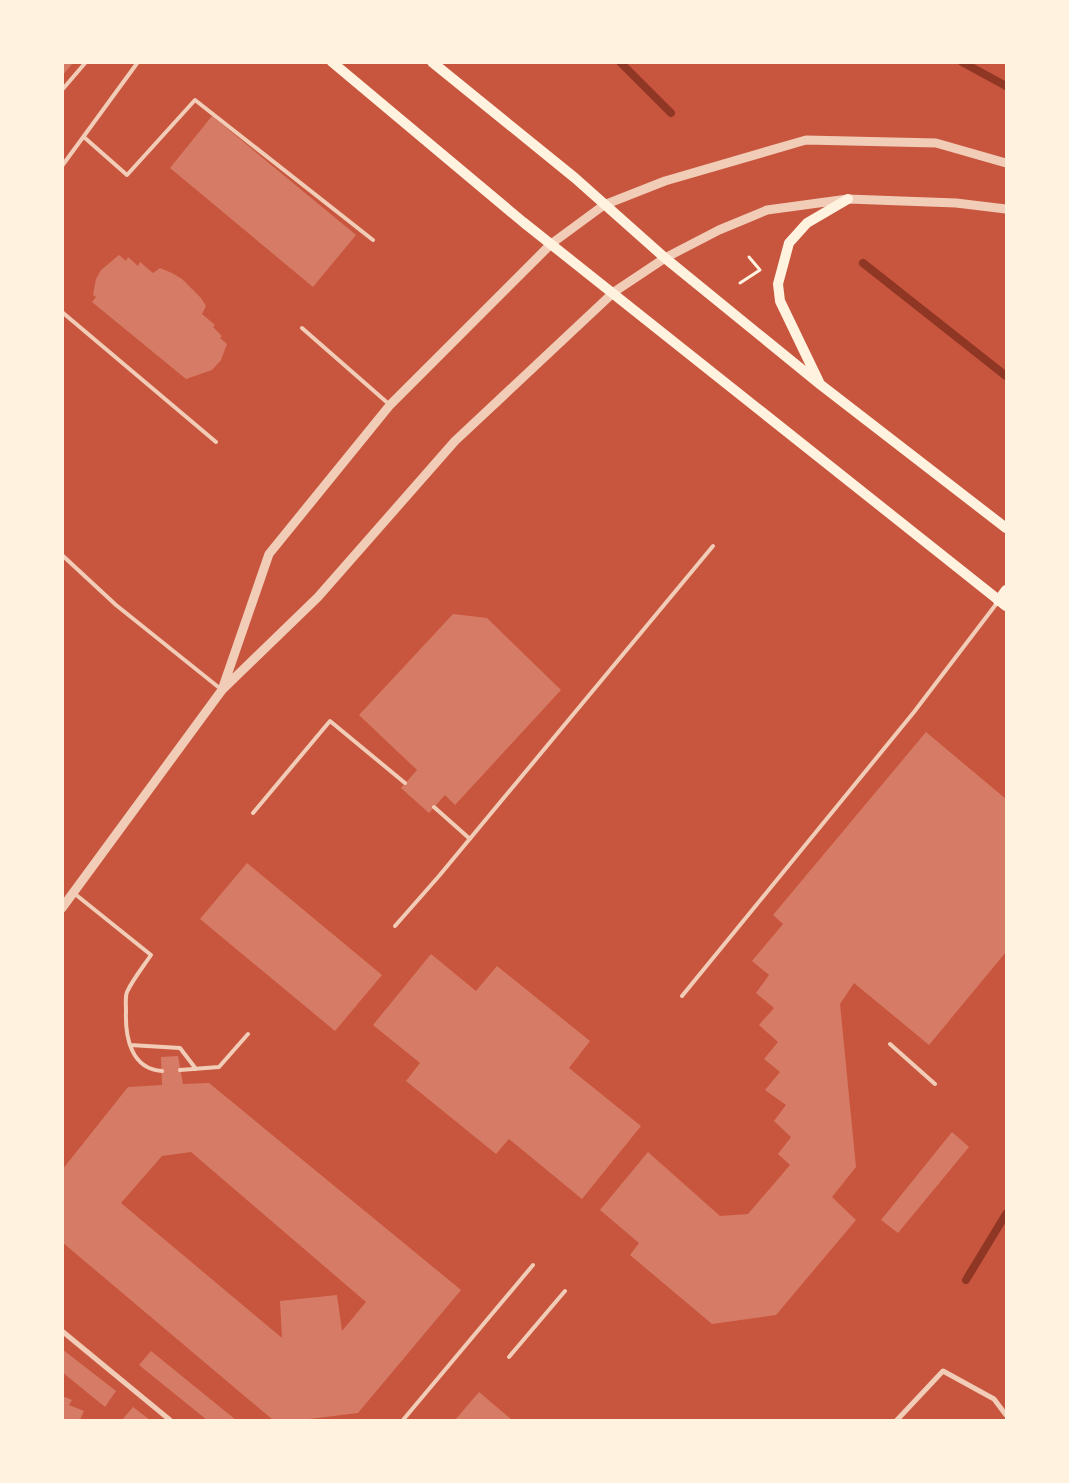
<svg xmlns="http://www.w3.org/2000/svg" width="1069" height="1483" font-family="Rubik,sans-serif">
<rect width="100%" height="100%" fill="#c8553d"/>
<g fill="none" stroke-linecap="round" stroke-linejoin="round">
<path stroke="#8f3625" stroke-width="8" d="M620 62 671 113
M962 62 1006 86
M863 263 1006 376
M966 1280 1006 1214"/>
</g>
<path fill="#d67c66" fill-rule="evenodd" d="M62 62 72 64 62 76Z
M212 116 356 235 313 287 170 168Z
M119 255 126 261 128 257 138 266 140 262 153 273 160 268 172 273 182 279 201 298 206 306 202 314 215 325 213 327 222 336 220 338 227 344 221 360 212 370 186 379 92 302 96 297 93 295 96 279 101 270Z
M453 614 487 618 561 690 455 805 445 795 429 813 401 788 417 770 359 715Z
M926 732 1006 799V952L929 1045 854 983 840 1004 856 1167 832 1197 856 1220 776 1315 712 1324 630 1255 639 1243 600 1210 648 1152 720 1216 748 1214 790 1165 778 1154 791 1137 774 1121 786 1105 765 1090 780 1072 764 1059 778 1042 759 1025 774 1008 756 993 769 975 752 961 783 924 773 915Z
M247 863 382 975 335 1031 200 919Z
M431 954 476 991 497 966 590 1041 569 1068 641 1126 582 1199 509 1139 496 1154 406 1081 420 1063 373 1025Z
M178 1056 183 1084 209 1083 461 1290 358 1413 301 1420H273L62 1242V1170L128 1087 162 1085 161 1057ZM191 1152 366 1302 342 1331 337 1295 280 1301 282 1338 121 1203 162 1156Z
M952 1132 969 1147 898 1233 881 1220Z
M62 1349 116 1391 105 1407 62 1372Z
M151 1351 236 1420H207L139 1365Z
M479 1392 512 1420H455Z
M62 1396 72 1400 69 1405 84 1411 80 1420H62Z
M133 1407 150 1420H122Z"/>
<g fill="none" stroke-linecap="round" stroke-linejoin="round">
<path stroke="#fff3e0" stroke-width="3" d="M740 283 760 270 749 257"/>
<path stroke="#f1ccb7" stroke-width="4" d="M62 90 86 62
M85 138 127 175 195 100 373 240
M62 166 138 62
M62 312 216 442
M302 328 390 405
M62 555 116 605 222 690
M434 807 470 839
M253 813 330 721 405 783
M75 894 151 955C143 967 133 979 127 992 125 997 126 1005 126 1011 125 1037 131 1069 162 1071
M395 926 439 876 713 546
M682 996 914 712 997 603
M890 1044 935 1084
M130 1045 180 1048 196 1069
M180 1070 219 1067 248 1034
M509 1357 565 1291
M403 1420 533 1265"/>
<path stroke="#f1ccb7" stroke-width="5" d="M62 1331 170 1420
M897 1420 943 1371 994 1399 1006 1415"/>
<path stroke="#f1ccb7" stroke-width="9" d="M223 687 269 554 390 405 551 244 604 205 665 181 806 140 936 143 1006 163
M62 908 222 690 318 597 455 441 614 292 665 258 719 230 767 210 848 199 956 203 1006 209"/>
<path stroke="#fff3e0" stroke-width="10" d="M332 62 523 222 1006 606
M432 62 575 178 665 258 821 385 1006 528
M819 382 780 301 778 284 789 243 807 223 848 199
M998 601 1006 590"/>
</g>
<rect width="1069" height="1483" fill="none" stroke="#fff3e0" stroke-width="128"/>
</svg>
